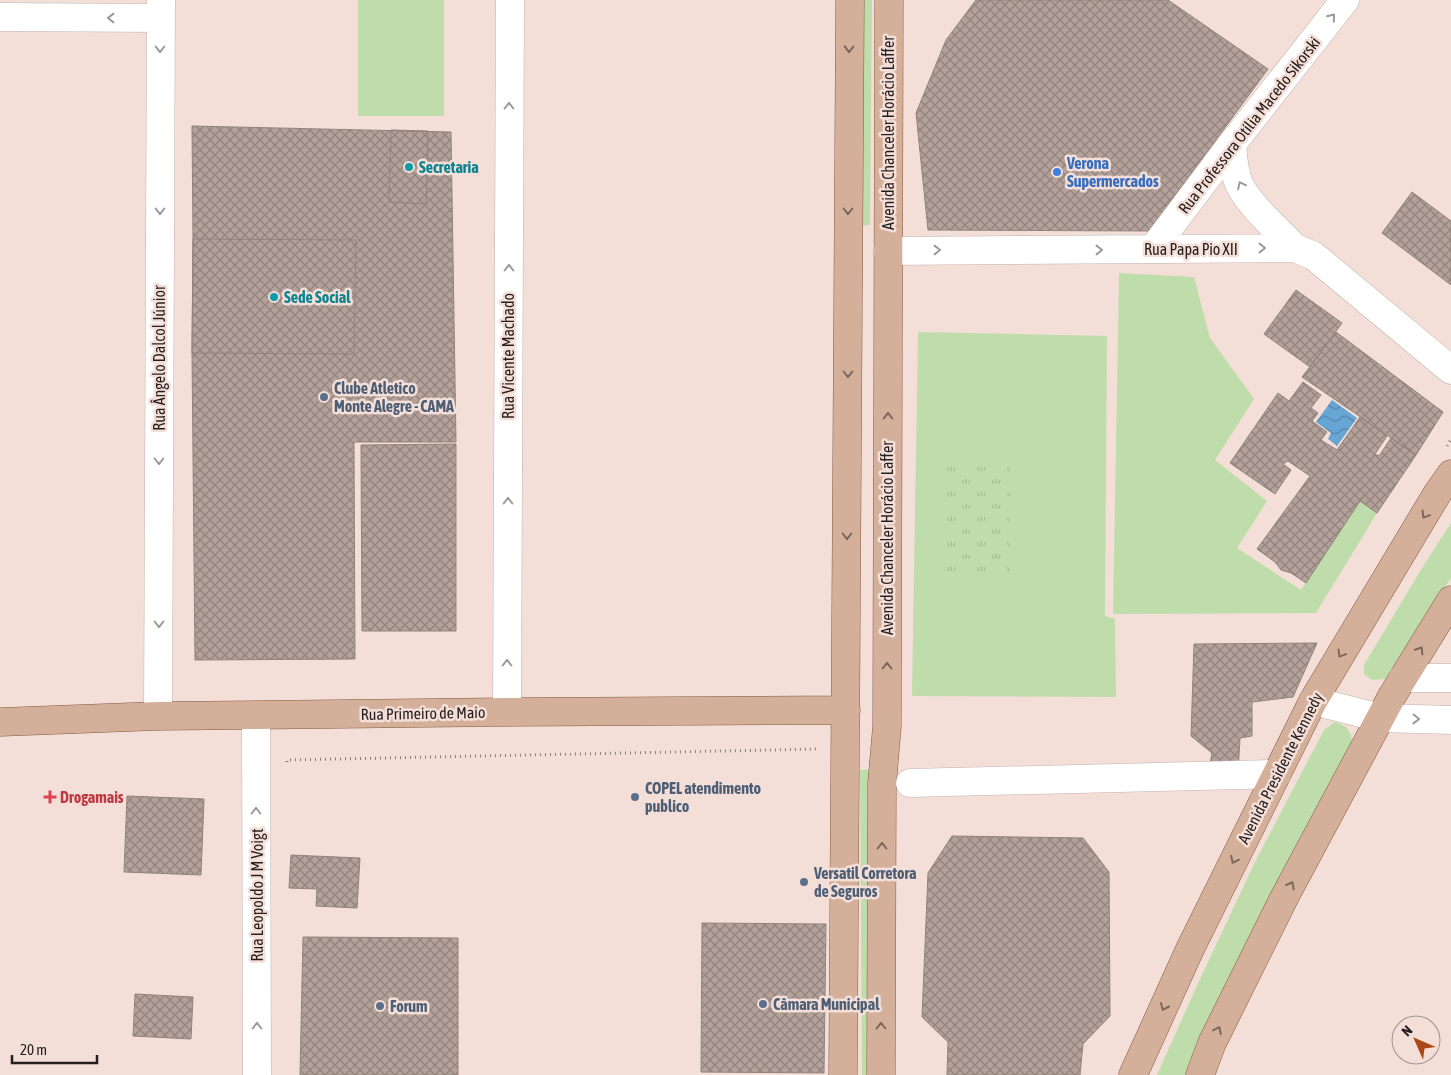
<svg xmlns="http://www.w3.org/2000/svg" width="1451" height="1075" font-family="'Asap Condensed',sans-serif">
<defs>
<pattern id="park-tufts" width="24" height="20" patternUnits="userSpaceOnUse" patternTransform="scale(1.25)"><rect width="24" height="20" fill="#bfddaa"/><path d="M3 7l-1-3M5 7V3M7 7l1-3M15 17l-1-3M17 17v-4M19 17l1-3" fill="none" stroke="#a4bd92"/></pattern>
<pattern id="water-waves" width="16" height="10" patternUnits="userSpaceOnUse" patternTransform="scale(1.25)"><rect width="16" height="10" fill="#67a5d4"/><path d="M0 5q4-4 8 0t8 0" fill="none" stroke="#5586ab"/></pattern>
<pattern id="building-cross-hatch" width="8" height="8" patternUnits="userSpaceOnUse" patternTransform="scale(1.25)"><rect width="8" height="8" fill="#b3a19a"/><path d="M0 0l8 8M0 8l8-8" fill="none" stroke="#91837d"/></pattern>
</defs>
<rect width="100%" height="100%" fill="#f3dfd8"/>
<path fill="#bfddaa" d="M358 0H444V116H358Z
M860 0H872L870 225 858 226Z
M1119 273 1194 277 1210 338 1254 399 1215 460 1267 501 1237 548 1301 590 1360 501 1377 513 1316 613 1113 614Z
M918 332 1107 336 1105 616 1115 619 1116 697 912 696Z
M1451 523V578L1385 679 1372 680 1364 674V665L1422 568Z
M1335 722C1352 728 1351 733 1353 749L1189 1075H1157L1199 981 1256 860 1324 730Z
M872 769 873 1075H862L860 770Z"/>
<path fill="url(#park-tufts)" d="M944 467H1011L1010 575H943Z"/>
<path fill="url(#water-waves)" d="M1332 400 1357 418 1337 446 1328 439 1331 433 1316 422Z"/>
<path fill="url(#building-cross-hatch)" stroke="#93827b" d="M976 0H1168L1268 69 1149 231 928 230 916 113 946 40Z
M192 126 451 132 456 442H354L355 659 195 660 192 353 193 239Z
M391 130 428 131 426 204 389 202Z
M1412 192 1451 221V285L1382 233Z
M193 239 356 240 354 354 192 353Z
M1296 290 1342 323 1310 367 1264 334Z
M1336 332 1443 412 1416 455 1302 377Z
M1303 382 1321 395 1311 408 1318 413 1312 421 1327 432 1321 440 1337 450 1360 417 1387 436 1375 454 1379 456 1391 438 1416 455 1377 513 1360 501 1306 583 1291 573 1281 570 1275 562 1257 549 1310 476 1288 461 1283 464 1291 470 1275 494 1230 463 1278 393 1289 401Z
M456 444V631H362L361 445Z
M1317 643 1293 697 1252 702V736L1240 738 1238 773 1209 770 1212 753 1191 736 1194 644Z
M127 796 204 799 201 875 124 872Z
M952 836 1083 838 1109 872 1110 1016 1083 1044 1080 1075H947L948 1042 922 1017 928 873Z
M291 855 360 858 357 908 316 906 317 889 289 888Z
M702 923 826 924 824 1073 701 1072Z
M303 937 458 938V1075H300Z
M135 994 193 997 191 1039 133 1036Z"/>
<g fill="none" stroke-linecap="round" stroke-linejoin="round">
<g stroke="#c4b1aa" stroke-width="29">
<path id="minor" d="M0 17 160 18
M1232 144C1233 158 1234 174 1240 186 1252 208 1278 230 1295 248
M1153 249 1232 144 1345 0
M888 251 1295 248 1314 256 1451 370
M1403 678H1451
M1313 701 1381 718 1451 720
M507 712 510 0
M158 716 161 0
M256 716 257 1075
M910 783 1277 774"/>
</g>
<g stroke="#855a42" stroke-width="29">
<path id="major" d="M0 722 158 716 507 712 846 710
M843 1075C847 717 846 358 850 0
M881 1075 882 784 887 726 889 0
M1133 1075 1190 949 1313 701 1437 494 1451 474
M1200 1075 1212 1043 1284 898 1392 696 1451 600"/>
</g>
<path stroke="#887b76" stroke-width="3" stroke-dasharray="1 4" stroke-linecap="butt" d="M1447 446 1451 439
M287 762V760L819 749"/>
<use href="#minor" stroke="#fff" stroke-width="28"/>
<use href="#major" stroke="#d4b09a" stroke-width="28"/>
</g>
<defs><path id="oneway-chevron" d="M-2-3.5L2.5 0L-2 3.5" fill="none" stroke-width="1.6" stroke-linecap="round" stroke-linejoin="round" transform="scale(1.25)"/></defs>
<g stroke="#9d9a99">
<use href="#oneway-chevron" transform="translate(1332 17) rotate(-52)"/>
<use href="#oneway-chevron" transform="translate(111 18) rotate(-180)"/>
<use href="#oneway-chevron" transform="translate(160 49) rotate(90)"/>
<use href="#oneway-chevron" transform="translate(509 106) rotate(-90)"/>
<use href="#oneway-chevron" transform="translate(1241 185) rotate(-116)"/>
<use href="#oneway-chevron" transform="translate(160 211) rotate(90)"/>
<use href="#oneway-chevron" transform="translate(1262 248)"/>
<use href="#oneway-chevron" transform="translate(937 250)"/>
<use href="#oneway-chevron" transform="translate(1099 250)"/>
<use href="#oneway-chevron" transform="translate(509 268) rotate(-90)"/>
<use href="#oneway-chevron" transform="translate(159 461) rotate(90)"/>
<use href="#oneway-chevron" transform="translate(508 501) rotate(-90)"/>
<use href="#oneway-chevron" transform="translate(159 624) rotate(90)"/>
<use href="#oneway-chevron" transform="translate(507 663) rotate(-90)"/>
<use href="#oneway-chevron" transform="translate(1416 719) rotate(1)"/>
<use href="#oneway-chevron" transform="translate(256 811) rotate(-90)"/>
<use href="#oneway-chevron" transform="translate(257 1026) rotate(-90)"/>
</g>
<g stroke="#7c675b">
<use href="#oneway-chevron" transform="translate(849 49) rotate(91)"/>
<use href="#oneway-chevron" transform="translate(848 211) rotate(90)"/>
<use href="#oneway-chevron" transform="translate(848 374) rotate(90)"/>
<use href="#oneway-chevron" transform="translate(888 416) rotate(-90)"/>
<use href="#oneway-chevron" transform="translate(1425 515) rotate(121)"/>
<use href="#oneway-chevron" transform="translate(847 536) rotate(90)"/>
<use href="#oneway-chevron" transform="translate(1420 650) rotate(-58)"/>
<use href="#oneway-chevron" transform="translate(1341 654) rotate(121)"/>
<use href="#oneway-chevron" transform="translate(887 666) rotate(-90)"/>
<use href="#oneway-chevron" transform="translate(882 846) rotate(-90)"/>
<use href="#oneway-chevron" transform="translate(1234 860) rotate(116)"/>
<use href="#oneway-chevron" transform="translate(1291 885) rotate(-62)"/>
<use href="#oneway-chevron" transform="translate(1164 1007) rotate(114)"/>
<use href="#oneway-chevron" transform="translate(881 1026) rotate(-90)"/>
<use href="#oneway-chevron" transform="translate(1218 1030) rotate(-64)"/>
</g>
<g fill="#0f9aa8" stroke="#f3dfd8" stroke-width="2">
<circle cx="409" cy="167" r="5"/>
<circle cx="274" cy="297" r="5"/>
</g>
<circle fill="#3f7fe0" stroke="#f3dfd8" stroke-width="2" cx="1057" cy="172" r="5"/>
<g fill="#5c6f8a" stroke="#f3dfd8" stroke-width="2">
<circle cx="324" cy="397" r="5"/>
<circle cx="635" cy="797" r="5"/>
<circle cx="804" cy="882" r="5"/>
<circle cx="763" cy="1004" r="5"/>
<circle cx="380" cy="1006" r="5"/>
</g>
<path fill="#e0444e" stroke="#f3dfd8" stroke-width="2" d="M47.5 789.5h5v5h5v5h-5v5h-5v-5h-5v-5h5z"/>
<g text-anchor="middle" stroke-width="5" stroke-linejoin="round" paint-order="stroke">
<g font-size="16" fill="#251e1c" stroke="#f3dfd8">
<text transform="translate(1249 125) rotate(-52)" y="6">Rua Professora Otília Macedo Sikorski</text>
<text transform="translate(888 133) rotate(-90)" y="6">Avenida Chanceler Horácio Laffer</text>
<text x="1191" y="255">Rua Papa Pio XII</text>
<text transform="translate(508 356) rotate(-90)" y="6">Rua Vicente Machado</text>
<text transform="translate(159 358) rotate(-90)" y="6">Rua Ângelo Dalcol Júnior</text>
<text transform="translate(887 538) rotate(-90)" y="6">Avenida Chanceler Horácio Laffer</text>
<text transform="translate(423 713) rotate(-1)" y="6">Rua Primeiro de Maio</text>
<text transform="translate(1280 768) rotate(-63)" y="6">Avenida Presidente Kennedy</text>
<text transform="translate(257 895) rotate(-90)" y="6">Rua Leopoldo J M Voigt</text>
</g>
<g font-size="16" font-weight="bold" fill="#366cbe" stroke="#f3dfd8" text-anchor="start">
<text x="1067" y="169">Verona<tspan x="1067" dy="18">Supermercados</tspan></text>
</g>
<g font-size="16" font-weight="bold" fill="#0d838f" stroke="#f3dfd8" text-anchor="start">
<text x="419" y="173">Secretaria</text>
<text x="284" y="303">Sede Social</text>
</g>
<g font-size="16" font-weight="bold" fill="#4e5e75" stroke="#f3dfd8" text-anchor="start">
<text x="334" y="394">Clube Atletico<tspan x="334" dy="18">Monte Alegre - CAMA</tspan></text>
<text x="645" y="794">COPEL atendimento<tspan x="645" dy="18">publico</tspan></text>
<text x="814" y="879">Versatil Corretora<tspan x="814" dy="18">de Seguros</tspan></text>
<text x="773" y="1010">Câmara Municipal</text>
<text x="390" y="1012">Forum</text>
</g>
<g font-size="16" font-weight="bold" fill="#be3a42" stroke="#f3dfd8" text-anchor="start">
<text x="60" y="803">Drogamais</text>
</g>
</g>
<g transform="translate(1416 1040) rotate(315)"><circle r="24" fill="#f3dfd8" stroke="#a1928d"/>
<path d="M0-4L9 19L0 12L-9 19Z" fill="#ac4817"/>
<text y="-8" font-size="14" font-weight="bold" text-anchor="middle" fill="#251e1c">N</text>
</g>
<path d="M12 1055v8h85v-8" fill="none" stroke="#251e1c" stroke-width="2.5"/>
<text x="20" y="1055" font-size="15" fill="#251e1c" stroke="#f3dfd8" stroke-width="4" paint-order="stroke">20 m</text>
</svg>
